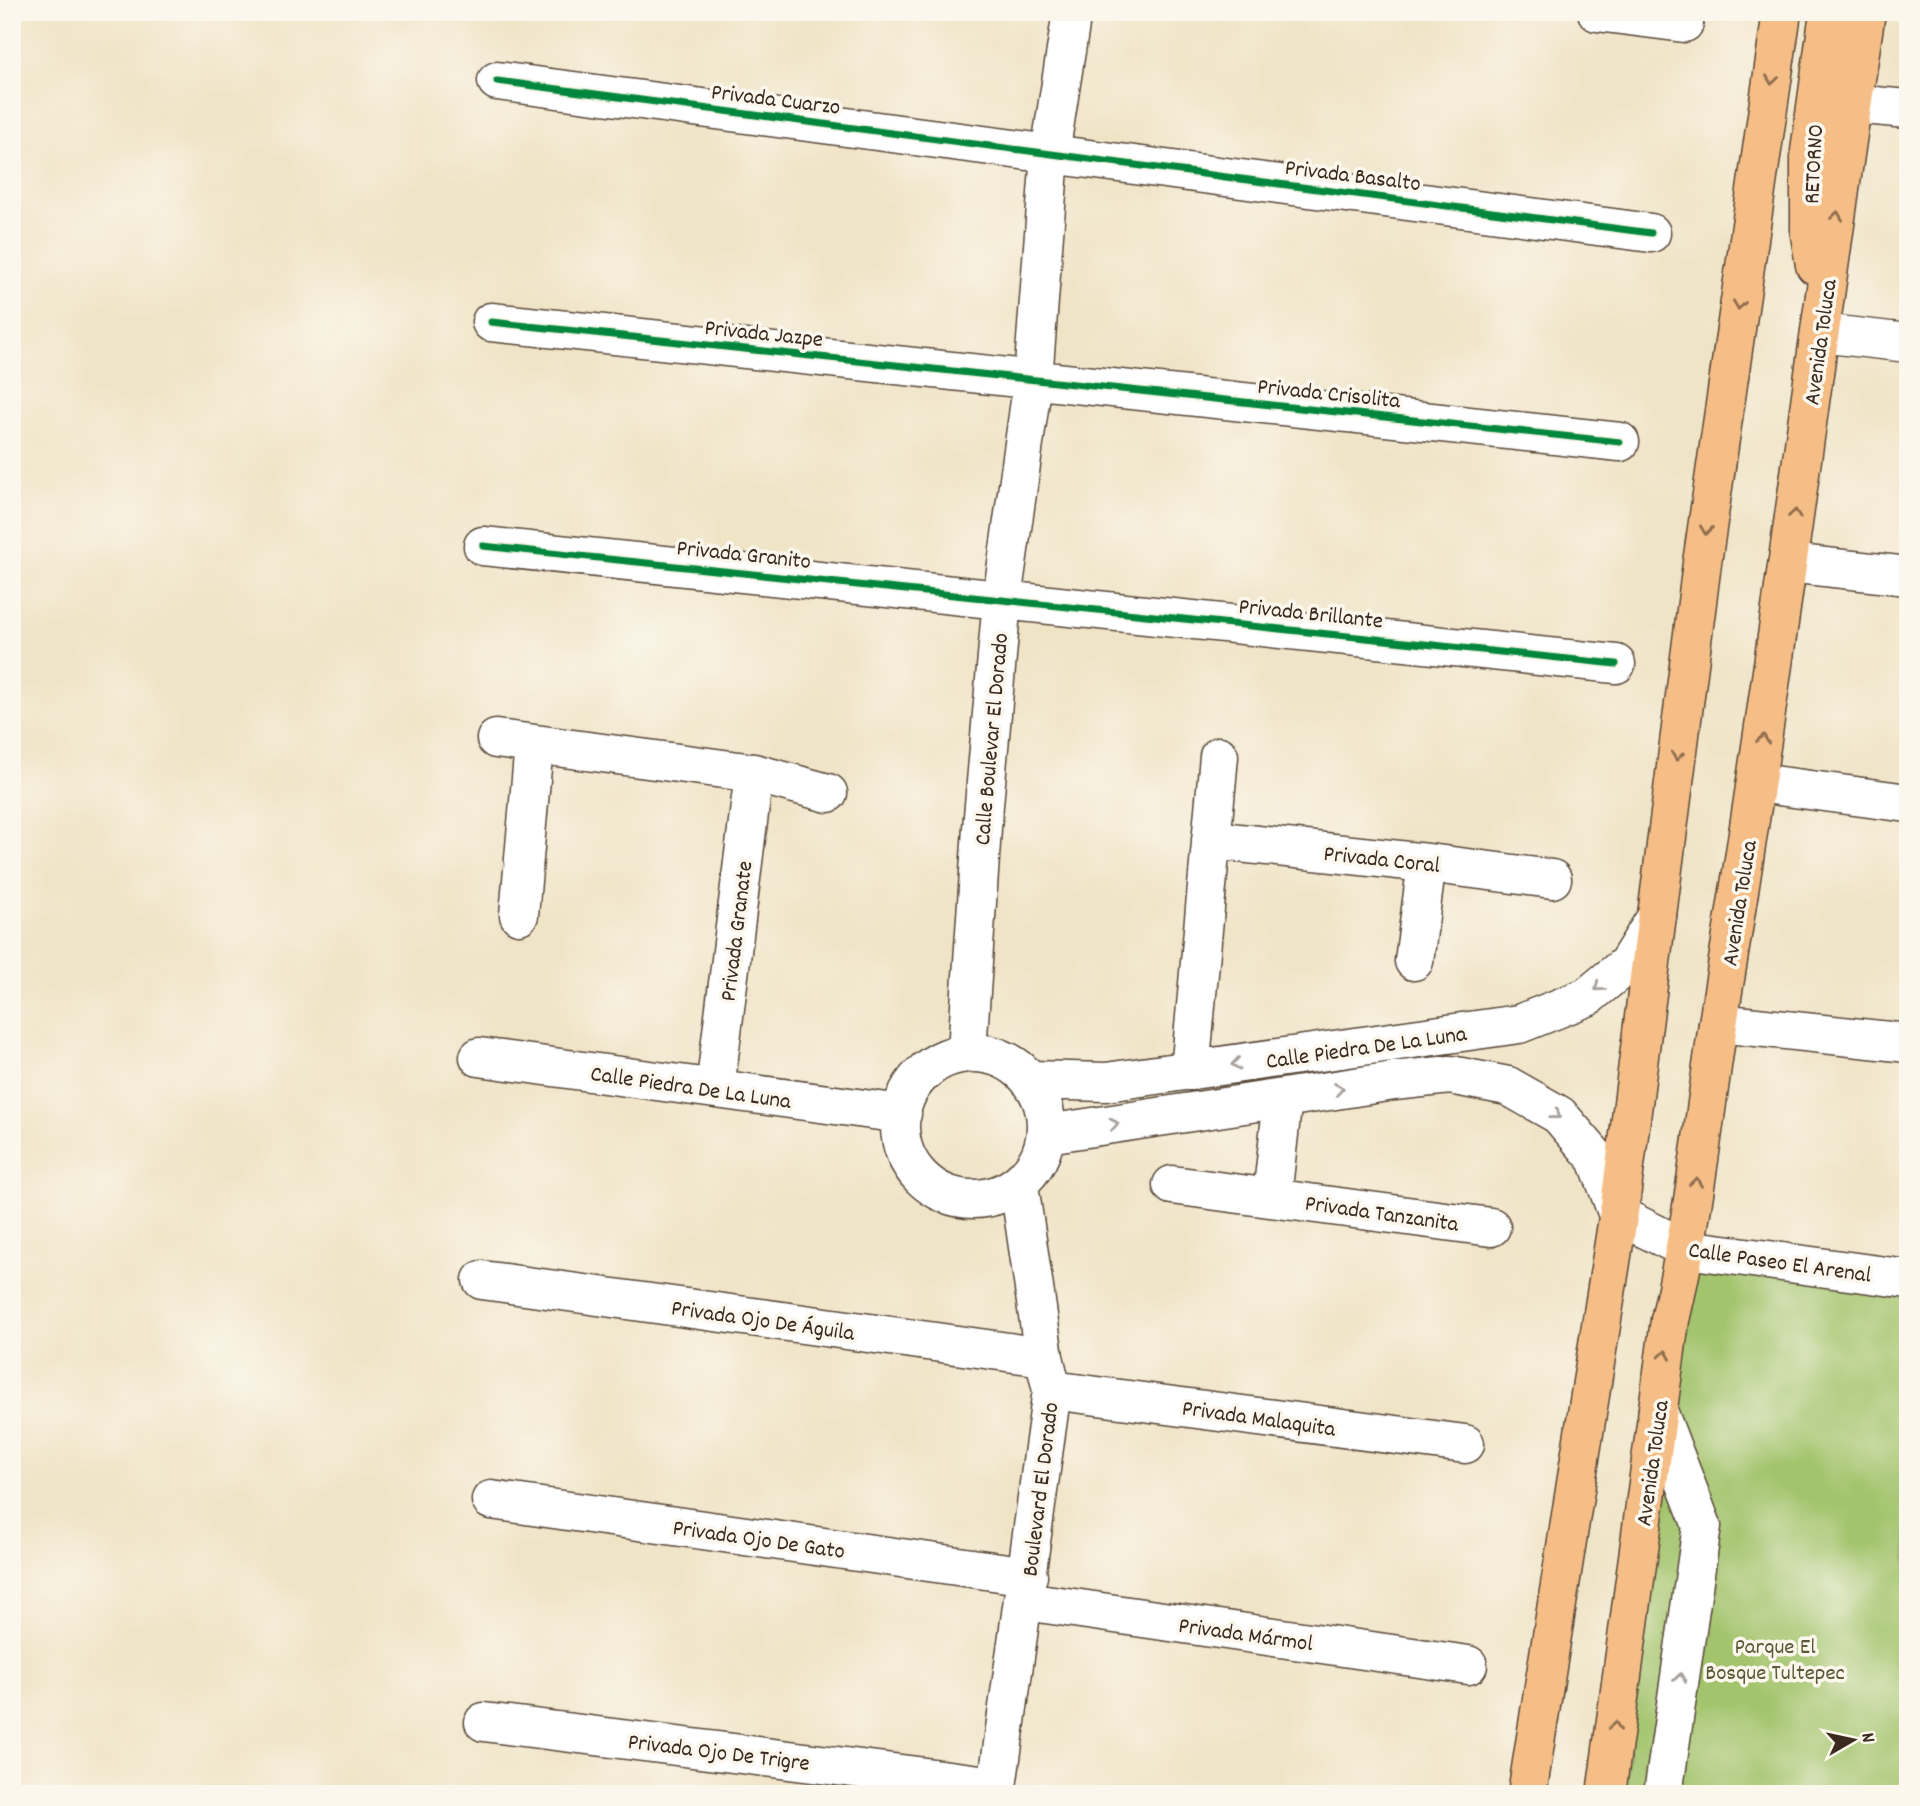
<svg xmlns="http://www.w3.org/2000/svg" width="1920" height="1806" font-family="Dekko,sans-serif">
<rect width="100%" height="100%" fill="#fbf7ec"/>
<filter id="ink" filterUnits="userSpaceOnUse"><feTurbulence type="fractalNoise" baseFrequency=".0143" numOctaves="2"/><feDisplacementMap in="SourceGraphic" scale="14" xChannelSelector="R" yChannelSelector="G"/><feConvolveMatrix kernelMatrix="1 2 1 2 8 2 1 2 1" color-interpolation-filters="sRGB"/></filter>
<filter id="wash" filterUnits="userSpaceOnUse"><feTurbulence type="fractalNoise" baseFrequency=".00686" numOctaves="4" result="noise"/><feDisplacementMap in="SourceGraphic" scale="28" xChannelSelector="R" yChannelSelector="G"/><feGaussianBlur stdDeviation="1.57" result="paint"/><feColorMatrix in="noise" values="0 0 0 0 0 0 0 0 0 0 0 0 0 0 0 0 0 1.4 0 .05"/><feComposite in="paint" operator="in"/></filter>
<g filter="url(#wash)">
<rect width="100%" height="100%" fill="#f0e4c7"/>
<path fill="#a3c46d" stroke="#6f7746" stroke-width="2" d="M1692 1258 1908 1285V1794H1623Z"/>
</g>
<g filter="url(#ink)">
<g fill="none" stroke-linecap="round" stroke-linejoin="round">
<g stroke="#564637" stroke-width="41">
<path id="minor" d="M1597 12 1684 23
M497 81 1651 233
M1852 104 1908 109
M491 322 1620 442
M1820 333 1908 343
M483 546 1616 664
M1788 563 1908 576
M496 739 754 773 828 793
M1757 783 1908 803
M1211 840 1427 863 1552 879
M519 915 534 745
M1414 961 1427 863
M1718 1023 1908 1043
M967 1051 982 828 1002 599 1033 380 1050 154 1072 12
M900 1126a73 73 0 1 1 146 0a73 73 0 1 1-146 0Z
M479 1057 902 1114
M1190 1071 1219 756
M1032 1080 1106 1082 1519 1024 1587 997 1627 964 1657 916
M715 1089 754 773
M1047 1134 1394 1081 1450 1075 1508 1086 1559 1115 1597 1159 1618 1215 1686 1249 1908 1279
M1172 1185 1491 1227
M1272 1197 1283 1098
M482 1280 1044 1357
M1052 1390 1465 1444
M1658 1411 1702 1526 1663 1794
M491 1500 1028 1576
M1025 1601 1468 1665
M484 1722 997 1786
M996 1794 1052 1390 1044 1357 1019 1185"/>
</g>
<g stroke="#564637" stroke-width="41">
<path id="major" d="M1815 265 1810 235V151L1829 12
M1527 1794 1620 1205 1702 563 1782 12
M1606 1794 1670 1320C1696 1210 1706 1097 1724 985 1777 662 1817 336 1866 12"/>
</g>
<use href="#minor" stroke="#fff" stroke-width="38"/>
<use href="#major" stroke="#f6be87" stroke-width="38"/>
<g stroke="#fbf7ec" stroke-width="11">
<path id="cycleway" d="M497 81 1651 233
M491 322 1620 442
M483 546 1616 664"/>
</g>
<use href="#cycleway" stroke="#00873e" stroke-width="7"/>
</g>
<defs><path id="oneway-chevron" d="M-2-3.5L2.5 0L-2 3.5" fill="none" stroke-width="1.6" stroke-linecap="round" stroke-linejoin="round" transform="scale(1.75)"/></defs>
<g stroke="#8f6d4d">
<use href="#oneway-chevron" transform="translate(1772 80) rotate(98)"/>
<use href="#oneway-chevron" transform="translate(1837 216) rotate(-82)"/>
<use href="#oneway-chevron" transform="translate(1739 305) rotate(98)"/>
<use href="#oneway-chevron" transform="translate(1795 514) rotate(-82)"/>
<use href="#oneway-chevron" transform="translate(1706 530) rotate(98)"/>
<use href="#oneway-chevron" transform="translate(1763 739) rotate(-82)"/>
<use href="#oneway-chevron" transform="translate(1677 756) rotate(97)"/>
<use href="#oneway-chevron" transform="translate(1696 1182) rotate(-82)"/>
<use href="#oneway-chevron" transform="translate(1665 1355) rotate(-82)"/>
<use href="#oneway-chevron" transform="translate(1615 1726) rotate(-82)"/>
</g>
<g stroke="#a79f9a">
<use href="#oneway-chevron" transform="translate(1599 987) rotate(140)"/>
<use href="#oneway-chevron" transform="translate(1236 1064) rotate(172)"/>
<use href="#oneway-chevron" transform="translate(1339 1089) rotate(-9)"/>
<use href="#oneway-chevron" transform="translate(1556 1115) rotate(38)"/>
<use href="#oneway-chevron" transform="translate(1114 1124) rotate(-9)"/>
<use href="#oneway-chevron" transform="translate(1680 1678) rotate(-82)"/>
</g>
</g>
<g text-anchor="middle" stroke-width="7" stroke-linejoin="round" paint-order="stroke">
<g font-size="23" fill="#3b2a1e" stroke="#fbf7ec">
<text transform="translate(776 98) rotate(7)" y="8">Privada Cuarzo</text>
<text transform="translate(1812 164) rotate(-87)" y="8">RETORNO</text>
<text transform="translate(1353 174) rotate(7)" y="8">Privada Basalto</text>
<text transform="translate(764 332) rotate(6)" y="8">Privada Jazpe</text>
<text transform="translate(1819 342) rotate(-82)" y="8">Avenida Toluca</text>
<text transform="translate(1329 392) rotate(6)" y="8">Privada Crisolita</text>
<text transform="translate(744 553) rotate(6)" y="8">Privada Granito</text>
<text transform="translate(1311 612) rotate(6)" y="8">Privada Brillante</text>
<text transform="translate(990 739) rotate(-85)" y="8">Calle Boulevar El Dorado</text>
<text transform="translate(1382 858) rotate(6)" y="8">Privada Coral</text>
<text transform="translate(1738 903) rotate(-81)" y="8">Avenida Toluca</text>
<text transform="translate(735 931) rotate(-83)" y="8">Privada Granate</text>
<text transform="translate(1366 1046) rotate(-8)" y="8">Calle Piedra De La Luna</text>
<text transform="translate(691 1086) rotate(8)" y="8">Calle Piedra De La Luna</text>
<text transform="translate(1382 1212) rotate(8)" y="8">Privada Tanzanita</text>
<text transform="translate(1780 1261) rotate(8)" y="8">Calle Paseo El Arenal</text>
<text transform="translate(763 1319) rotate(8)" y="8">Privada Ojo De Águila</text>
<text transform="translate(1259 1417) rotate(8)" y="8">Privada Malaquita</text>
<text transform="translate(1651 1463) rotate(-82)" y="8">Avenida Toluca</text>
<text transform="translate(1039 1489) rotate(-83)" y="8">Boulevard El Dorado</text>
<text transform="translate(759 1538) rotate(8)" y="8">Privada Ojo De Gato</text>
<text transform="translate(1246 1633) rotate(8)" y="8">Privada Mármol</text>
<text transform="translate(719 1751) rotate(7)" y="8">Privada Ojo De Trigre</text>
</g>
<g font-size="23" fill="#5a5836" stroke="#fbf7ec">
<text x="1775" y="1653">Parque El<tspan x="1775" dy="26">Bosque Tultepec</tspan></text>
</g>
</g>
<rect width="1920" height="1806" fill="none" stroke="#fbf7ec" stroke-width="42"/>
<g transform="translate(1853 1740) rotate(81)" stroke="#fbf7ec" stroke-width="5" paint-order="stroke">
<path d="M0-5L12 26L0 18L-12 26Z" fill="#3b2a1e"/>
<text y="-10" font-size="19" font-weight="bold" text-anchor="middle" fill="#3b2a1e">N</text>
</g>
</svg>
